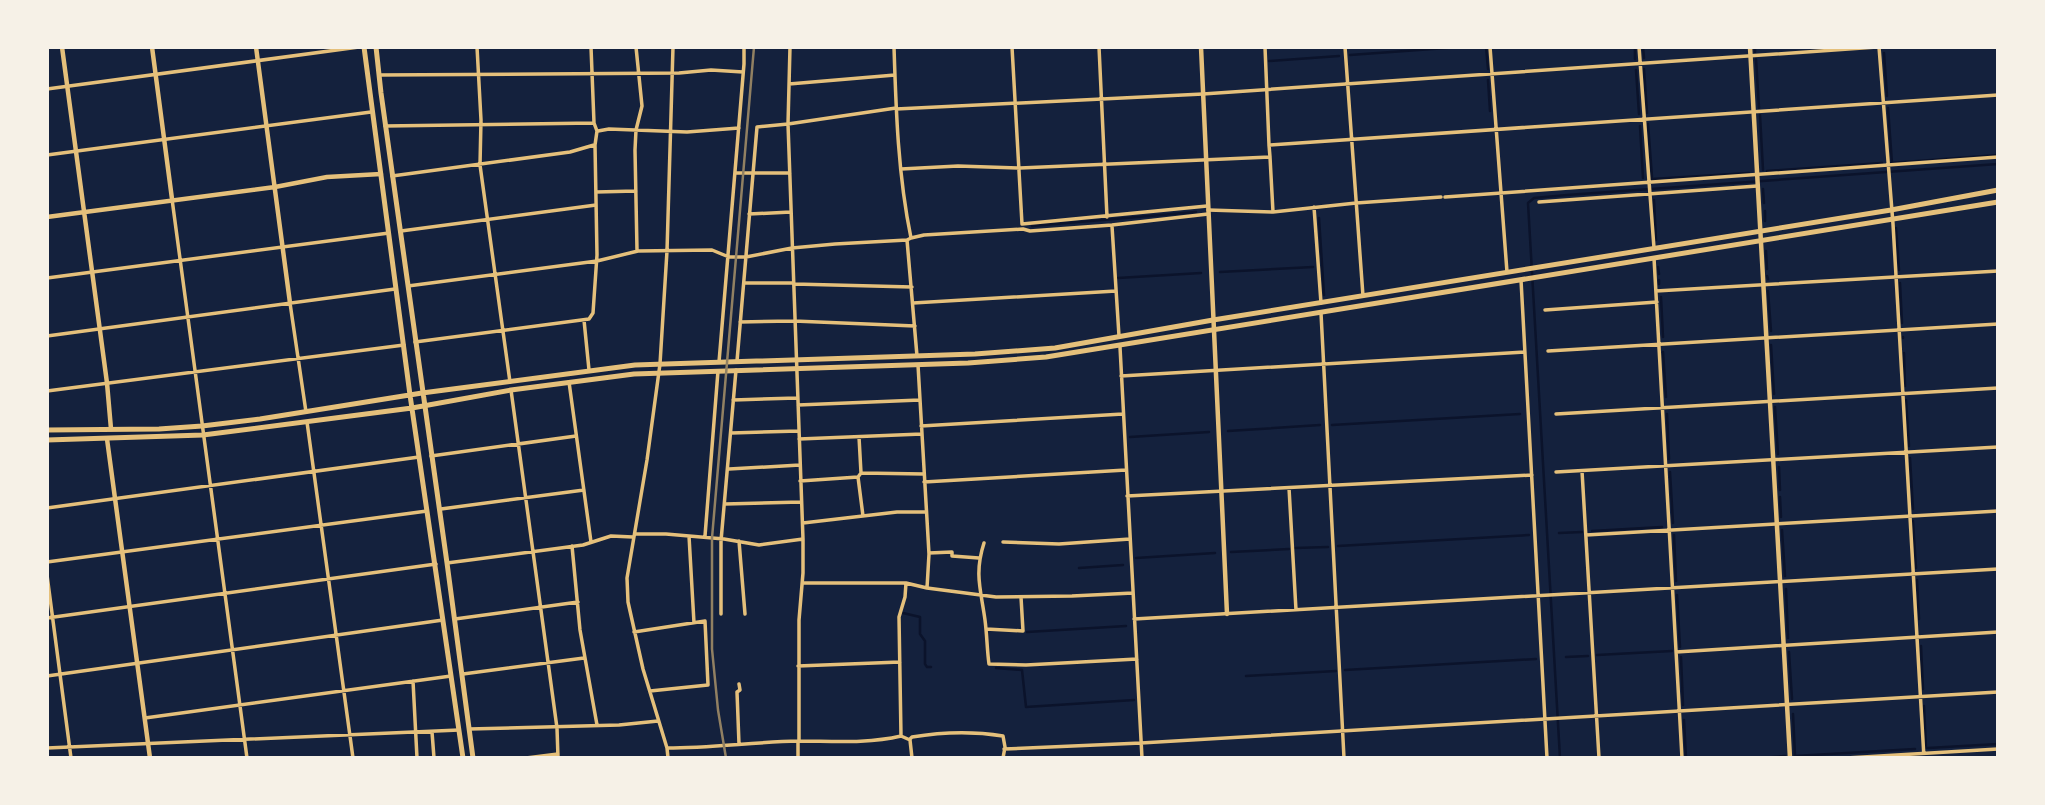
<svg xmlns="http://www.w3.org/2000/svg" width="2045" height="805" font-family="Karla,sans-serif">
<rect width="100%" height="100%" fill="#14213d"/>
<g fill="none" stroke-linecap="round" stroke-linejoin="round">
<path stroke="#0b132b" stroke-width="2.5" d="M1486 47 1488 69
M1635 47V59
M1643 47 1644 58
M1755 47V52
M1884 53 1887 96
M1350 55 1460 47
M1756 59 1759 108
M1269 61 1339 56
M1644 69 1647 113
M1636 70 1639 114
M1488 80 1490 111
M1888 108 1892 163
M1760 115 1763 170
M1648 124 1652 177
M1640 126 1643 178
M1891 163 1998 155
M1767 171 1882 163
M1652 179 1749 173
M1763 189 1764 203
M1654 200 1656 240
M1765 211V221
M1319 218 1324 295
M1032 226 1196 212
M1896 228 1899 270
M1766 251 1767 269
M1658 267 1659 274
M1220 272 1313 267
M1767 276 1768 279
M1118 278 1201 273
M1659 280V284
M1900 283 1902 323
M1768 291 1771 331
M1661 297 1663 337
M1903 337V338
M1771 345 1774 394
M1663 352 1666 397
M1904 353 1905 386
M1906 400 1909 446
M1775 407 1778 454
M1667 414 1669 459
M1332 425 1520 414
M1228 431 1320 425
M1130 437 1209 432
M1910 458 1913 509
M1779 467 1780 490
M1670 472 1673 523
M1780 497 1781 517
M1913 521 1916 568
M1782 530 1785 576
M1592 531 1662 527
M1559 533 1582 532
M1674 535 1676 581
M1338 546 1529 535
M1295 548 1328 547
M1231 552 1289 549
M1136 558 1215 553
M1079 568 1123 565
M1917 580 1919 619
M1786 589 1788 638
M1677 595 1680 647
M903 613 920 617V634L925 641V664L927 667H931
M1027 632 1126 626
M1921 646 1923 689
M1789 652 1792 699
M1597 655 1672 651
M1566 657 1588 656
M1681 657 1683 705
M996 668 1022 670 1026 707 1134 700
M1345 670 1536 659
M1246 676 1336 671
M1924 706 1926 748
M1793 714 1795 756 1915 749
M1684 720 1686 758
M1928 748 1998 744
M1560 758 1528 203 1534 198 1567 195 1998 164
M1760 758 1785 756"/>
<path stroke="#e5c07b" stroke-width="3.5" d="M477 47 481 120 480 165 510 382
M636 47 642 106 636 130 635 150 637 250
M790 47 788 124 803 539V573L799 620V741
M894 47C896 111 898 175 911 238
M1012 47 1022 224
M1099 47 1107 217
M1265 47 1269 145
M1345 47 1363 296
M1490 47 1507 272
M1639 47 1654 248
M1879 47 1893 224 1924 758
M379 75 679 73 711 70 743 72
M789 84 895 75
M47 89 359 47
M896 109 1203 94 1877 47
M385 126 594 123
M598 131 609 129 687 132 739 128
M47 155 371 112
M1270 157 1273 212
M901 169 958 166 1020 168 1270 157 1269 145 1998 95
M736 173H790
M392 176 570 152 594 145
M596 192 636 191
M1445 197 1998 157
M172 199 247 758
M1539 202 1757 186
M1314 207 1321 303
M1208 210 1273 212 1356 203 1441 197
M749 214 791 212
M1022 224 1207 206
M1112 226 1119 336
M401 231 596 205
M907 240 917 356
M1654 258 1682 758
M47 278 389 233
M1521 280 1547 758
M744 283H794
M794 284 912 287
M408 286 597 261 638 251 712 250 729 257H746L792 248 835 244 907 240 911 238 924 235 1023 229 1030 231 1112 225 1208 214
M1656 291 1998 271
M290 303 306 412
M913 303 1116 291
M1545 310 1657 302
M1321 313 1344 758
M584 320 589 370
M740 322 794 321 915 326
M47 336 395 289
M415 342 589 319 593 313 597 255 595 145 597 131 594 123 591 47
M1120 347 1142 758
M1548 351 1998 324
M737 361 757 127 788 124 896 108
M719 362 744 64V47
M918 365 929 554 927 588
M1121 376 1525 352
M569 382 591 542
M511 390 557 728 558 758
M47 391 404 345
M733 400 797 398
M798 405 920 400
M1556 414 1998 388
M307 422 353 758
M921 426 1123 414
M731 433 799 431
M859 437 861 473
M799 439 922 434
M431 456 576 436
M729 469 800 465
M1582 471 1599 758
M1556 472 1998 447
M858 477 863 516
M800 481 858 477 861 473 924 474
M924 482 1126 470
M1289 488 1296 610
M1127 496 1532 475
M725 504 801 502
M47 508 419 457
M441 509 584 490
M803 523 897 512H926
M635 534H666L724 539 759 545 803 539
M1586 535 1998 511
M689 536 694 623
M705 536 718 371
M739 541 745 614
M1003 542 1059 544 1130 539
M984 543C974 574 981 590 985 620 987 635 987 650 989 664L1026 665 1137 659
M572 546 580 630 597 725
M929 553 952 552V556L979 558
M47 562 427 511
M447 563 583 545 611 536 633 537
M47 575 71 758
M802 583H906L927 588 996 597 1072 596 1133 593
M721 614V541L736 370
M47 618 436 564
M455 619 578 602
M1134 619 1998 569
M986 629 1023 631 1021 597
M634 632 705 621 708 685 650 691
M1676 652 1998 632
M798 666 900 662
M463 674 584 658
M47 676 443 620
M413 681 417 758
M145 718 451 676
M469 729 619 725 658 721
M432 732 434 758
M901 736 899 617 905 597 906 583
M910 739 912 737C942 732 972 731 1003 736L1005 747 1003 758
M798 741V758
M739 744 737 692 740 690 739 684
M47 748 459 730
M667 748C711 748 754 742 798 741 832 741 867 744 901 736L910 740 912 758
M1004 749 1141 743 1998 692
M526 758 558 754
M668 758 667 748 643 669 628 602 627 578 647 460 660 364 667 251 673 47
M1846 758 1998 749"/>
<path stroke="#e5c07b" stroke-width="4.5" d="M62 47 107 383 111 429
M152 47 172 199
M256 47 290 303
M1201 47 1227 614
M1750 47 1790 758
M47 217 275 187 327 177 381 174
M107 439 150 758"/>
<path stroke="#e5c07b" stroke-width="5" d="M364 47 410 395 463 758
M376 47 381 93 447 563 473 758
M47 430 159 429 202 426 260 419 422 393 635 365 975 354 1055 348 1213 320 1891 210 1998 190
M47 440 203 435 412 408 511 390 634 374 968 363 1046 357 1998 202"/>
<path stroke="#918062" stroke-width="2.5" d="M726 758 718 710 712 649V538L754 47"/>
</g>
<rect width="2045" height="805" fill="none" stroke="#f6f1e7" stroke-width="98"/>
</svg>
